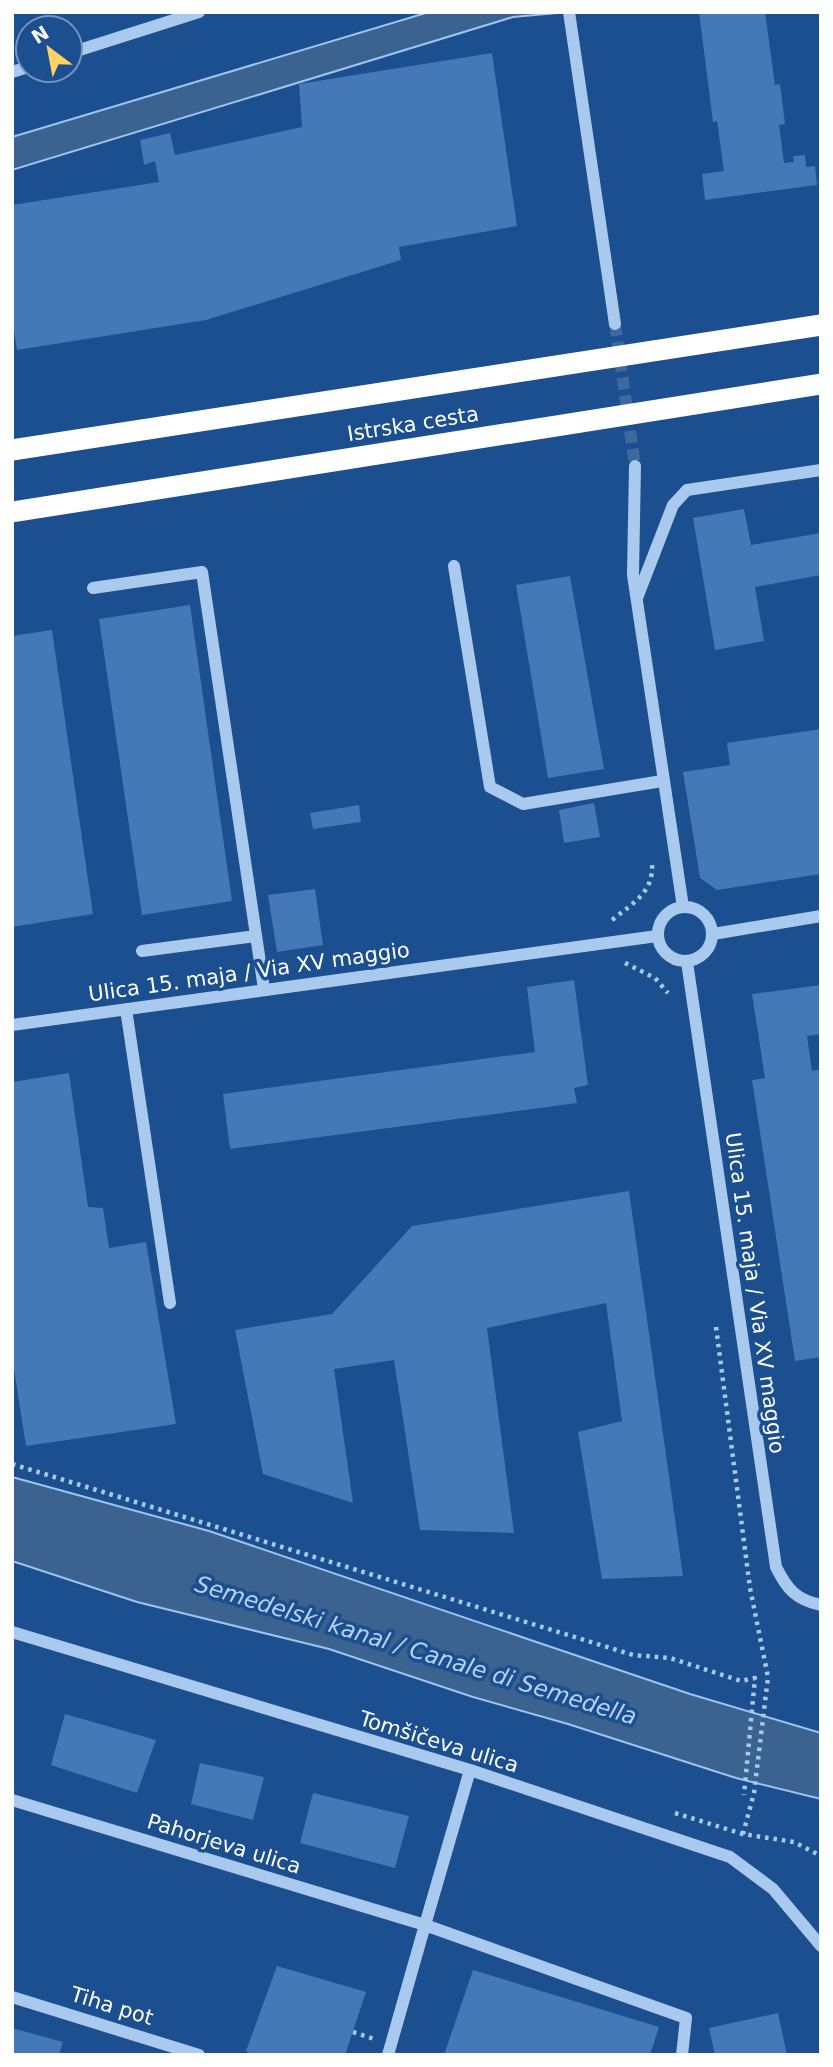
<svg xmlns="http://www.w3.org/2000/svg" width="833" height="2067" font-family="'DejaVu Sans',sans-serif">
<rect width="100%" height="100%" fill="#1b4f8f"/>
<path fill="#3c6290" stroke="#9cc4f0" stroke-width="2" d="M429 12H568L513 17 12 170V137Z
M12 1477 209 1531 690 1694 821 1733V1799L736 1778 568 1724 473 1697 329 1649 137 1602 12 1561Z"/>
<path fill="#4478b7" d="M699 12H765L775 85 780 84 785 124 779 125 784 163 794 162 793 156 805 155 806 167 815 166 817 185 705 200 702 174 724 171 717 121 713 122Z
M492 53 517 226 399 247 401 260 206 320 17 350 12 318V205L159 182 155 161 144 165 140 140 170 133 175 155 302 127 299 84Z
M744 509 751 545 821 533V575L755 587 764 641 715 650 693 518Z
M570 576 604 769 548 778 516 585Z
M190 605 232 901 142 915 99 619Z
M52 630 93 914 12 927V636Z
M821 729V874L717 890 700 878 683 772 730 765 727 743Z
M594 803 600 837 564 843 559 810Z
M359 805 361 822 313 829 310 813Z
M315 889 323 945 277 952 268 895Z
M574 980 588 1085 574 1088 577 1103 230 1149 223 1094 535 1052 527 987Z
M821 985V1034L807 1036 812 1071 821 1069V1357L795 1361 752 1080 765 1078 752 994Z
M69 1073 88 1207 103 1208 109 1248 146 1242 176 1424 26 1446 12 1356V1082Z
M629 1191 683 1576 602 1579 578 1432 622 1421 606 1303 487 1328 514 1533 420 1530 394 1360 334 1369 353 1503 263 1474 235 1330 332 1314 412 1226Z
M65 1714 156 1740 137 1793 51 1765Z
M200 1763 264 1777 253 1820 191 1804Z
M313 1793 409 1816 395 1868 300 1843Z
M277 1966 366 1992 345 2055H252L246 2051Z
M473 1970 659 2027 650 2055H444Z
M778 2013 787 2055H715L709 2028Z
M12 2028 63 2042 59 2055H12Z"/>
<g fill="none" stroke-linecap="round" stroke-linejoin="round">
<path stroke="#3d69a0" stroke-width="12" stroke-dasharray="12 6" stroke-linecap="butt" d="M615 324 635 466"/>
<path stroke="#a9c9ee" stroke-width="4.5" stroke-dasharray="3.5 5" stroke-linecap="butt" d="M612 920C634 902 654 893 652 862
M625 963 655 978 668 993
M716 1327 750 1588 768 1677 754 1793 743 1834
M12 1464 633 1655 670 1658 741 1681 755 1678 744 1795
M675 1813 743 1834 794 1842 821 1856
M353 2032 374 2039"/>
<path stroke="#a9c9ee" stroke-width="12" d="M569 12 615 324
M70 53 199 12
M12 72 28 67
M635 466 633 575 683 907
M454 566 490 787 523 804 662 781
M93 588 202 572 264 989
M637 598 673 505 687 490 821 470
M658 934a27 27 0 1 1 54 0a27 27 0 1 1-54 0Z
M713 934 821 916
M142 951 256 936
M687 962 776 1567C787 1589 796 1600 821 1605
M126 1009 170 1303
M12 1025 657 936
M12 1632 470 1770 730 1857 773 1889 821 1946
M12 1800 425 1925 470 1770
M12 1997 199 2055
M388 2055 425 1925 686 2018 682 2055"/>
<path stroke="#fff" stroke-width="21" d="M12 450 821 325
M12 512 821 384"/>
</g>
<g text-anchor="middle" stroke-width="7" stroke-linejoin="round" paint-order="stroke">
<g font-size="21" fill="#fff" stroke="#1b4f8f">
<text transform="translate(413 424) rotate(-9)" y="7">Istrska cesta</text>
<text transform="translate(249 972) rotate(-8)" y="7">Ulica 15. maja / Via XV maggio</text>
<text transform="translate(755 1293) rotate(82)" y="7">Ulica 15. maja / Via XV maggio</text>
<text transform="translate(439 1742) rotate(17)" y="7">Tomšičeva ulica</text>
<text transform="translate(224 1844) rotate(17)" y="7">Pahorjeva ulica</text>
<text transform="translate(112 2006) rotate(17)" y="7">Tiha pot</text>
</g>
<g font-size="23" font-style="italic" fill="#b5d3f5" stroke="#1b4f8f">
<text transform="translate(416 1650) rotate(17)" y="8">Semedelski kanal / Canale di Semedella</text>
</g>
</g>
<rect width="833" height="2067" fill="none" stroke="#ffffff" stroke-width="28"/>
<g transform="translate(49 49) rotate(328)"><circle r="33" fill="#1b4f8f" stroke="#7695bc" stroke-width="2"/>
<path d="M0-5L12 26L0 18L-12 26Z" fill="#ffd166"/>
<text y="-10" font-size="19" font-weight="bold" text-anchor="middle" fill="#ffffff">N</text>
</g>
</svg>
